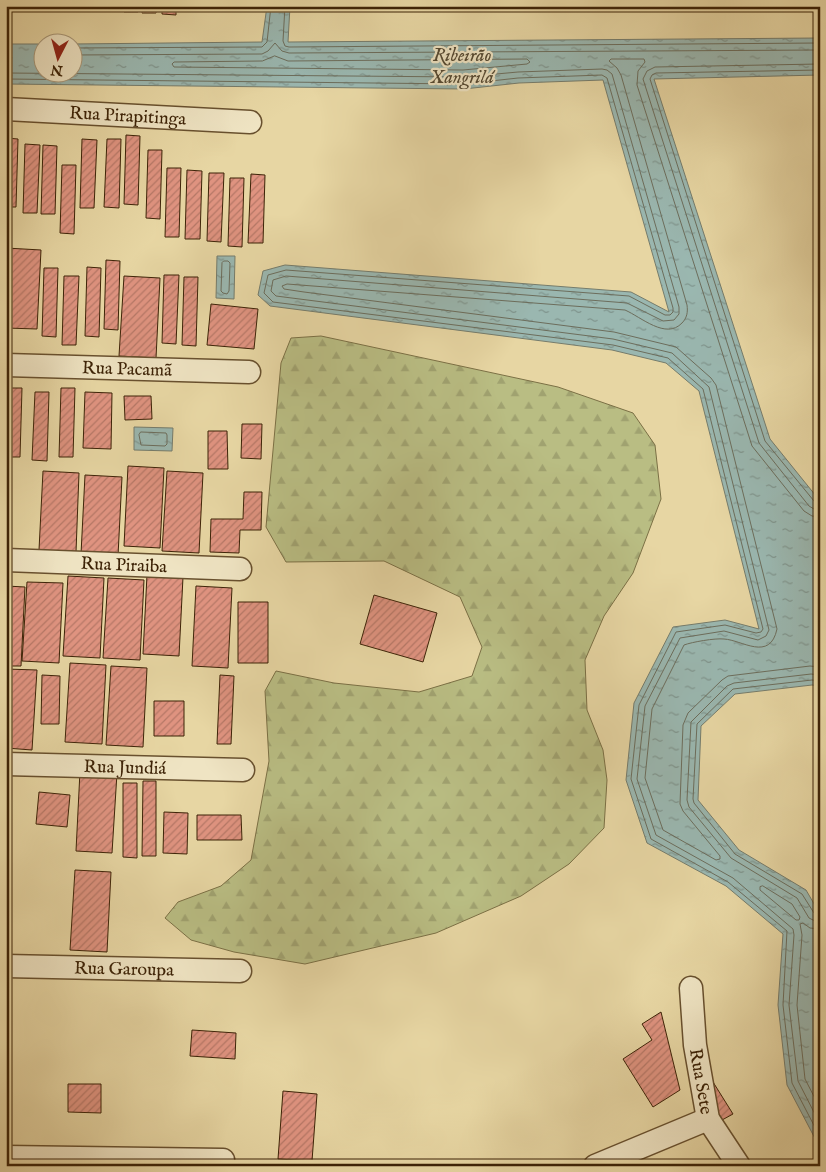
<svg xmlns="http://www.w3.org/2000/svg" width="826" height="1172" font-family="'IM FELL English',serif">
<defs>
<pattern id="forest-firs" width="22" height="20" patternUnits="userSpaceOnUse" patternTransform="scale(1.25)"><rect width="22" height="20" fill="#b9bd83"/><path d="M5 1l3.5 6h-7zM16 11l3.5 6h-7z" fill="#a0a270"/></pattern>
<pattern id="water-ripples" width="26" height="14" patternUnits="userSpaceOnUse" patternTransform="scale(1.25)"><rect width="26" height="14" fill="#9ab7b0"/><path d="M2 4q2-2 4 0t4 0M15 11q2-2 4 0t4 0" fill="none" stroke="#7f948d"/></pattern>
<pattern id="building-hatch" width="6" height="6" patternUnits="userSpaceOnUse" patternTransform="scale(1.25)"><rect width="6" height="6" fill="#df9380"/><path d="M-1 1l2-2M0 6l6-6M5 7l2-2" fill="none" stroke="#b67867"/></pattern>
</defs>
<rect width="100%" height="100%" fill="#e7d6a3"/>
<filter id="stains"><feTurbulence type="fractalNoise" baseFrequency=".004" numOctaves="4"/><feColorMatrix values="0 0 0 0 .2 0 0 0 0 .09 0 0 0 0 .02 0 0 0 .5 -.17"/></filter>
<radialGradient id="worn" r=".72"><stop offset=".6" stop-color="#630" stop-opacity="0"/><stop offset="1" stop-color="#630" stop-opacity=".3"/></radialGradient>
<path fill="url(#forest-firs)" stroke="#7b7045" d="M321 336 558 387 633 413 655 445 661 499 633 573 604 616 585 660 587 710 603 750 607 780 604 828 569 864 521 896 436 933 305 964 234 952 191 940 165 918 178 902 221 886 251 860 269 761 265 691 276 671 334 683 419 692 472 676 482 647 460 597 384 561 286 562 266 527 281 363 291 338Z"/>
<path fill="url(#water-ripples)" stroke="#757c6c" d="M267 6H290L288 42 820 38V75L654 79 770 439 820 501V686L812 685 735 694 701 726 698 800 739 850 806 890 820 914V1148L787 1085 778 1005 783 934 726 886 647 843 626 780 634 703 673 627 725 620 759 629 699 391 666 363 612 350 270 306 258 295 263 271 285 265 631 292 669 312 603 80 519 83 464 89 6 84V44H42V72H72L73 44 262 42Z
M217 256H235L234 299 216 298Z
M134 427 173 428 172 451 134 450Z"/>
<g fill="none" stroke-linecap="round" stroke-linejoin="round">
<path stroke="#6c6d5c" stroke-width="1" d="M285 6 283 41 285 46 289 47 820 43
M72 48 262 47 267 42 271 6
M72 55 262 54 268 51 275 43 282 51 289 53 820 50
M275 56 288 61 527 59 530 62 527 64 463 70 174 67 172 64 174 62 262 61Z
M820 64 655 67 647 71 643 79 759 443 809 506 814 509 820 510
M820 70 656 73 652 75 650 79 765 441 814 501 820 503
M6 73 464 77 518 72 602 69 607 70 612 74 679 307V314L674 320 663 321 627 303 286 276 273 280 271 291 276 296 613 339 672 353 709 387 769 630 766 636 758 640 724 631 680 638 645 706 637 779 656 835 733 878 793 929 794 935 789 1005 798 1081 820 1124
M6 79 464 84 518 78 602 75 607 78 673 308V312L670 315H665L629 296 286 270 268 275 264 293 273 302 613 345 668 358 703 389 763 629 761 632 756 633 725 625 676 632 639 705 631 779 651 839 728 882 787 931 783 1005 792 1083 820 1137
M224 261H228L230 263 229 291 227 294 223 293 221 291 222 263Z
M141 432 166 433 167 435V444L165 446 141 445 139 435Z
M820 517 812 516 804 511 752 446 637 85 638 71 645 62 644 59H611L609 61 617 68 621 75 687 305C688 312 687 318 682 323 666 340 641 317 625 310L287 284 282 286 284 289 304 292 614 332 676 347 711 378 716 385 777 629C770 662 742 640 724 639 715 638 692 642 684 645L652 709 645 778 663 830 716 860 720 859V856L683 811 680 804 683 725 688 713 722 680 728 676 810 666 820 667
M820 675 811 674 734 683 727 686 691 722 687 800 689 807 731 858 797 898 809 918 815 921 820 922
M820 681 812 680 733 689 697 724 693 799 694 803 735 854 802 894 814 913 820 916
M763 886 792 904 800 917 799 920H796L760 890V887Z
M820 929 810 928 803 923 800 924 802 935 797 1005 805 1079 820 1108"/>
</g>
<path fill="url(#building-hatch)" stroke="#3d2307" d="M106 6H120V10H106Z
M124 6H138V12H124Z
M143 6H157L156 13H142Z
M162 6H176V15L162 14Z
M126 135 140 136 138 205 124 204Z
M6 138 18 139 16 207H6Z
M82 139 97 140 94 208H80Z
M107 139H121L119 208 104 207Z
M25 144 40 145 37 213H23Z
M43 145 57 146 55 214H41Z
M148 150H162L160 219 146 218Z
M62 165H76L74 234 60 233Z
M167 168H181L179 237H165Z
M187 170 202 171 200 239H185Z
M209 173H224L221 242 207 241Z
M251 174 265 175 263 243H248Z
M230 178H244L242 247 228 246Z
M6 248 41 250 37 329 6 328Z
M106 260 120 261 118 330 104 329Z
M87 267 101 268 99 337 85 336Z
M44 268H58L56 337 42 336Z
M164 275H179L176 344 162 343Z
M64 276H79L76 345H62Z
M124 276 160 278 156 358 119 356Z
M184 277H198L196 346 182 345Z
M211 304 258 309 254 349 207 345Z
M8 388H22L20 457H6Z
M61 388H75L73 457H59Z
M35 392H49L47 461 32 460Z
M85 392 112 393 111 449 83 448Z
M124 396H151L152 419 125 420Z
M242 424H262L261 459 241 458Z
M208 431H227L228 469H208Z
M128 466 164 468 160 548 124 546Z
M43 471 79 473 76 552 39 550Z
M167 471 203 473 199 553 162 551Z
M85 475 122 477 118 556 81 554Z
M244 492H262L261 530H240L239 553 210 552 211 519H243Z
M147 575 183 577 179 656 143 654Z
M68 576 104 578 100 658 63 656Z
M108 578 144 580 140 660 103 658Z
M27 582 63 583 59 663 22 661Z
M6 586 25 587 21 666H6Z
M196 586 232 588 228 668 192 666Z
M374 595 437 613 423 662 360 644Z
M238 602H268V663H238Z
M70 663 106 665 102 744 65 742Z
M111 666 147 668 143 747 106 745Z
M6 669 37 670 32 750 6 748Z
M42 675 60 676 59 724H41Z
M220 675 234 676 231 744H217Z
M154 701H184V736H154Z
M80 771 117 773 112 853 76 851Z
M143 781H156V856H142Z
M123 783H137V858L123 857Z
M39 792 70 795 67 827 36 824Z
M164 812 188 813 187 854 163 853Z
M197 815H241L242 840H197Z
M75 870 111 872 107 952 70 950Z
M661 1012 680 1090 653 1107 623 1059 652 1040 642 1024Z
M192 1030 236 1033 235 1059 190 1056Z
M713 1082 733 1114 722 1120 705 1093Z
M68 1084H101V1113L68 1112Z
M283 1091 317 1094 312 1161 278 1159Z"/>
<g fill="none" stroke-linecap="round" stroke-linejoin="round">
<g stroke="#68502e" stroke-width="25">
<g id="street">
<path id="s1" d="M6 109 250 122"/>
<path id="s2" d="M6 365 249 372"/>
<path id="s3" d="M6 560 240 569"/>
<path id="s4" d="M6 764 243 770"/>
<path id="s5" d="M6 966 240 971"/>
<path id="s6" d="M691 988 695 1045 708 1119 739 1166"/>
<path d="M6 1157 223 1160"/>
<path d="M595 1166 708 1119"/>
</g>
</g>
<use href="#street" stroke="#efe4c3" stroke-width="22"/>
</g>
<g text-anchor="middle" stroke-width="4.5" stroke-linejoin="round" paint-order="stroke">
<g font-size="18" fill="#3d2307" stroke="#efe4c3">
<text dy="6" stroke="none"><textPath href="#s1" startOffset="122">Rua Pirapitinga</textPath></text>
<text dy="6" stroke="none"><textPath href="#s2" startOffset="121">Rua Pacamã</textPath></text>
<text dy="6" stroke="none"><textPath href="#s3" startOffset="118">Rua Piraiba</textPath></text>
<text dy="6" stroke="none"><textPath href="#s4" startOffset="119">Rua Jundiá</textPath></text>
<text dy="6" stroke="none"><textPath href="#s5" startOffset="118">Rua Garoupa</textPath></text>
<text dy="6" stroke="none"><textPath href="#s6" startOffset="94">Rua Sete</textPath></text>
</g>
<g font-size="19" font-style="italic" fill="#544831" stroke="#efe4c3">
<text x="462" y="61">Ribeirão<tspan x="462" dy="22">Xangrilá</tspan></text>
</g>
</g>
<rect width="826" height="1172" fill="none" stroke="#e7d6a3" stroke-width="25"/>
<rect x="8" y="8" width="811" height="1157" fill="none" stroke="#3d2307" stroke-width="2.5"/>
<rect x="12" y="12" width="801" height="1147" fill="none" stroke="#3d2307"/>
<g transform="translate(58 58) rotate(186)"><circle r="24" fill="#efe4c3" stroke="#a89778"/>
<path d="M0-4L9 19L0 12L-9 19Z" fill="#8f2418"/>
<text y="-8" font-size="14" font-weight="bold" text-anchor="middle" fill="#3d2307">N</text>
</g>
<rect width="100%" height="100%" filter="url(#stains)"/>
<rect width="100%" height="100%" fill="url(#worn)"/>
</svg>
